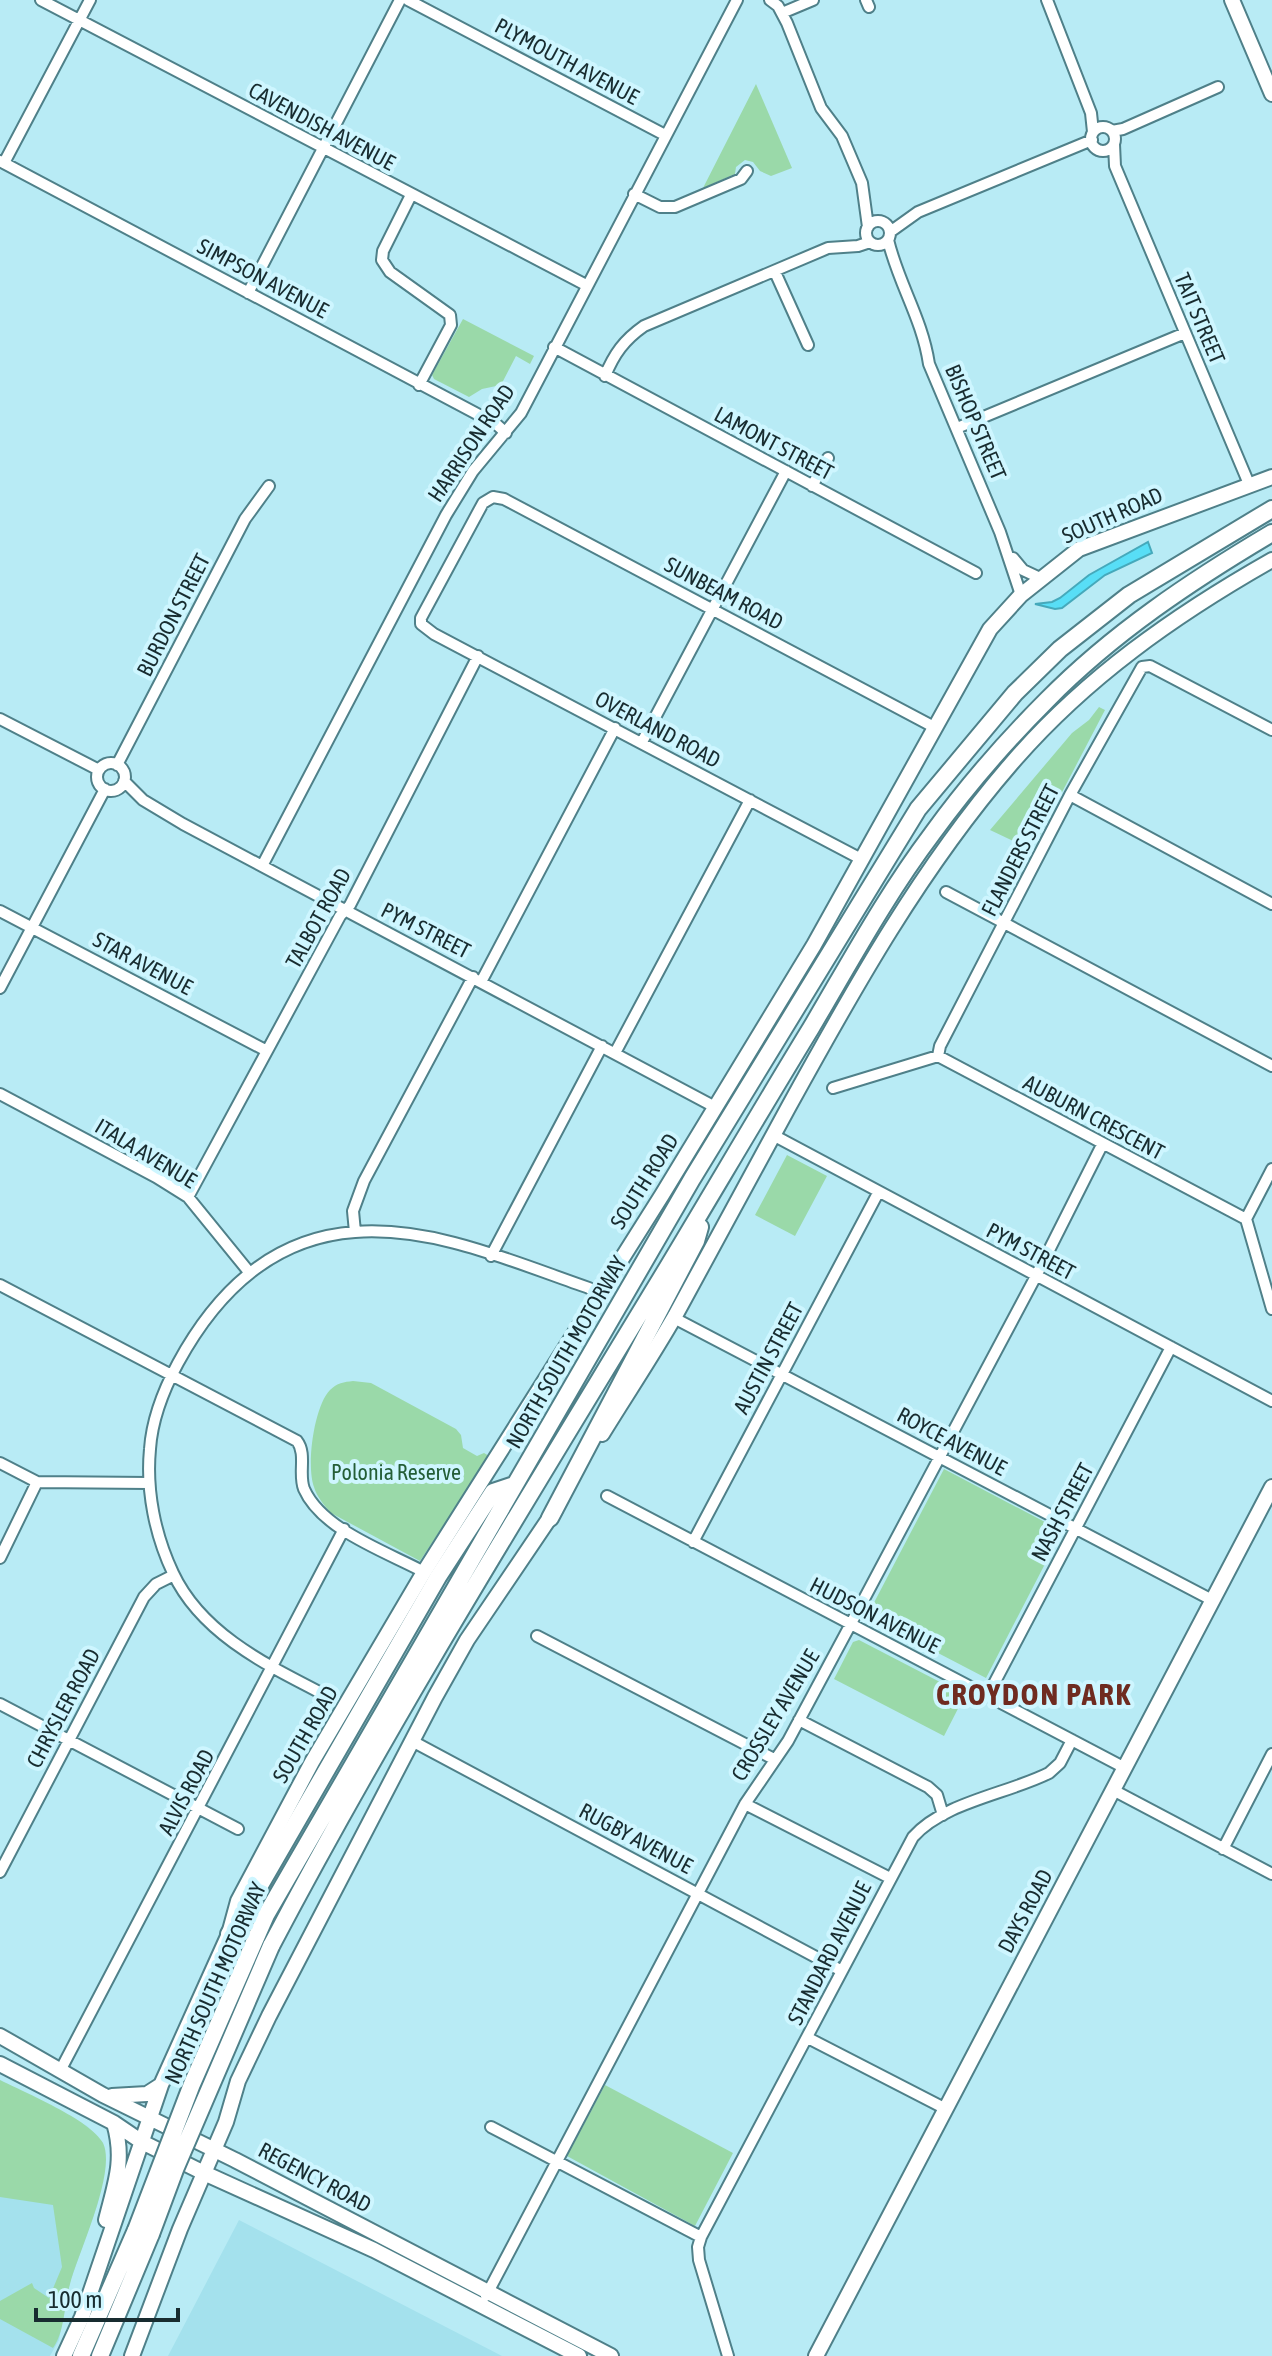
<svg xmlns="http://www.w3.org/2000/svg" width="1272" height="2356" font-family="'Asap Condensed',sans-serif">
<rect width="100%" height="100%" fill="#b8ebf5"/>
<path fill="#a4e1ed" d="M0 2080 87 2126 103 2143 105 2151 98 2203 70 2282 59 2340 50 2356H0Z
M239 2220 502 2356H168Z"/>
<path fill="#9ad9a9" d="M756 84 792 168 771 176 760 171 753 162 745 160 736 167 735 174 703 188Z
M463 319 534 356 530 364 516 356 501 385 482 389 469 397 434 379 432 375Z
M1099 707 1105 710 1036 842 1030 832 1022 845 990 830 1072 733 1089 720Z
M787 1155 827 1176 795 1236 755 1215Z
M353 1381 371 1383 456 1429 461 1435 463 1448 477 1456 484 1453 489 1456 420 1561 331 1513C324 1505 317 1497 314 1487 306 1466 314 1406 330 1390 337 1383 344 1382 353 1381Z
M944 1469 1062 1531 986 1678 867 1616Z
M859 1640 965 1695 944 1736 834 1679 853 1642Z
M0 2080C24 2092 91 2120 103 2143 117 2172 78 2253 70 2284 64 2304 65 2332 53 2348L0 2319V2301L32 2283 34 2288 49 2298 62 2267 53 2205 0 2197Z
M605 2085 733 2153 695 2226 567 2156Z"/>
<path fill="#58def6" stroke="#45a9bb" stroke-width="2" d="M1148 542 1152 553 1105 575 1062 608 1055 609 1035 604 1052 602 1060 598 1089 575Z"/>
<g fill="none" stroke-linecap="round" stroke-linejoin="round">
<g stroke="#4f8089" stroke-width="14">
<path id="minor" d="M41 0 586 285
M408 0 665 135
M770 0 778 6 787 23 821 108 842 136 862 183 868 227
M866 0 869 7
M1047 0 1091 113 1093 132
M782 13 813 0
M1091 139a12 12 0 1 1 24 0a12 12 0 1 1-24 0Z
M1112 131 1123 129 1218 87
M1114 144 1115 166 1249 484
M0 161 496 424 506 433
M4 163 90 0
M634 194 660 207H675L741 179 747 171
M411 195 383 251 382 260 390 272 450 315 451 325 419 385
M866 233a12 12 0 1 1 24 0a12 12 0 1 1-24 0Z
M890 232 918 212 1092 140
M888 240C899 285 922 318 929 364L1000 532 1021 595
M775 272 808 345
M248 293 400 0
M554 347 976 573
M605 376C614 354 624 340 644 326L828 248 858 246 870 242
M957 428 1185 333
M812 486 828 458
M1013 558 1023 570 1040 578
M0 719 99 770
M642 742 786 471
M97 777a14 14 0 1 1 28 0a14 14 0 1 1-28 0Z
M117 765 245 519 269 486
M124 781 143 800 183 824 715 1107
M1070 795 1272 904
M863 860 434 634 421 624V618L483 503 493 497 504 499 934 727
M262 866 446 515 473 471 521 413 737 0
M946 892 1272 1066
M0 911 267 1051
M481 982 615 728
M0 988 105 789
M615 1053 750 800
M938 1056 940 1046 1070 795 1142 667 1150 666 1272 730
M833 1088 938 1056 1246 1219 1272 1309
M0 1094 156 1177 188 1197 249 1272
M773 1135 1272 1401
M188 1197 340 916 350 905 478 656
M1246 1219 1272 1169
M355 1232 353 1211 364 1181 473 977
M491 1256 602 1046
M0 1285 297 1441C307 1454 298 1474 304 1489 322 1530 387 1552 424 1572
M674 1318 1212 1600
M0 1463 37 1482 149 1483
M607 1496 1125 1768
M693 1542 878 1193
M0 1558 37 1482
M537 1636 774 1759
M988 1695 1171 1347
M327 1696C269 1666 202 1635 173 1573 155 1535 146 1491 150 1449 152 1419 164 1389 178 1363 216 1293 271 1238 355 1232 434 1226 516 1263 589 1288L598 1295
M0 1704 238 1829
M799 1720 928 1787 937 1795 943 1815
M412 1741 842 1971
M1113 1790 1272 1874
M745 1804 890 1878
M1223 1849 1272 1754
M0 1872 144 1597 156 1584 174 1575
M808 2038 946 2109
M60 2071 344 1529
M491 2127 701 2237
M486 2296 745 1804 788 1741 847 1631 1036 1276 1102 1145
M728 2356 699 2260 698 2247 701 2237 913 1837C944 1802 1007 1794 1049 1773L1060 1763 1072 1740"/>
</g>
<g stroke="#4f8089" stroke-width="18">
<path id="major" d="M1232 0 1272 94
M602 1434C626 1395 652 1356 675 1316 713 1247 750 1177 788 1108 854 988 921 868 1011 764 1085 678 1175 615 1272 560
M0 2036 103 2095 235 2160 611 2356
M0 2064 114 2123 142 2142 204 2173 374 2250 579 2356
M112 2096 147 2094 161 2085
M106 2220C115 2184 125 2160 114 2123
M64 2356 82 2317 161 2085 229 1934 238 1901 312 1762 424 1572 662 1195 814 945 990 629 1021 595 1079 549 1272 477
M132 2356 180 2229 226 2122 238 2081 269 2016 435 1697 467 1640 555 1510
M816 2356 1272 1487"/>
</g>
<g stroke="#4f8089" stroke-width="20">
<path id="highway" d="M550 1518 696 1241 700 1227
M229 1934 255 1894 438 1577 493 1492 514 1485
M255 1940 266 1915 692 1179 918 809 1015 693 1060 649 1129 595 1272 509
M271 1946C390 1720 525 1503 657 1285 709 1199 759 1113 811 1028 850 962 886 895 932 834 966 787 1006 741 1047 700 1113 633 1191 581 1272 533
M81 2356 136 2230
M100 2356 151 2234"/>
</g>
<use href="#minor" stroke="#fff" stroke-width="10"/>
<use href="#major" stroke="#fff" stroke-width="14"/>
<use href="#highway" stroke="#fff" stroke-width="16"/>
<g stroke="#4f8089" stroke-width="20" stroke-linecap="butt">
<path id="highway-bridge" d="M136 2230 192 2084 255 1940
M151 2234 176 2167 271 1946"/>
</g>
<use href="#highway-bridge" stroke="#fff" stroke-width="16"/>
</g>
<g text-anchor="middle" stroke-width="8" stroke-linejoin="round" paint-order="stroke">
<g font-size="22" fill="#182c30" stroke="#cef6ff">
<text transform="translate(567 61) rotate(28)" y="8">PLYMOUTH AVENUE</text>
<text transform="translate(322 126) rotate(28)" y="8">CAVENDISH AVENUE</text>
<text transform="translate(263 278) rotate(28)" y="8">SIMPSON AVENUE</text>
<text transform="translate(1200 318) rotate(67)" y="8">TAIT STREET</text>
<text transform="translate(976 422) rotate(67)" y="8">BISHOP STREET</text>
<text transform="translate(471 443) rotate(-56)" y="8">HARRISON ROAD</text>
<text transform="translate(774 443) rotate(28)" y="8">LAMONT STREET</text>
<text transform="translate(1112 515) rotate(-24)" y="8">SOUTH ROAD</text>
<text transform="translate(724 593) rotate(28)" y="8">SUNBEAM ROAD</text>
<text transform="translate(173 615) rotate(-63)" y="8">BURDON STREET</text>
<text transform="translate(658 729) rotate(28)" y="8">OVERLAND ROAD</text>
<text transform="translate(1020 850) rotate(-63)" y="8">FLANDERS STREET</text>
<text transform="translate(318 918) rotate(-61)" y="8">TALBOT ROAD</text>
<text transform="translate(426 930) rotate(27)" y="8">PYM STREET</text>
<text transform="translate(143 963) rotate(28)" y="8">STAR AVENUE</text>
<text transform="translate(1094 1117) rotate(28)" y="8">AUBURN CRESCENT</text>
<text transform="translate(146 1153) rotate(31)" y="8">ITALA AVENUE</text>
<text transform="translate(644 1181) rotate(-58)" y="8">SOUTH ROAD</text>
<text transform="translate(1031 1251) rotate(28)" y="8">PYM STREET</text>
<text transform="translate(566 1352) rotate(-60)" y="8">NORTH SOUTH MOTORWAY</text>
<text transform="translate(768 1358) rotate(-62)" y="8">AUSTIN STREET</text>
<text transform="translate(952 1441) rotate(28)" y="8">ROYCE AVENUE</text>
<text transform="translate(1062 1512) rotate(-62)" y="8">NASH STREET</text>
<text transform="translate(875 1615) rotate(27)" y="8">HUDSON AVENUE</text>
<text transform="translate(63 1708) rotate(-62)" y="8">CHRYSLER ROAD</text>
<text transform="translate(775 1715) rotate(-59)" y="8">CROSSLEY AVENUE</text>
<text transform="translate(305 1734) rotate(-60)" y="8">SOUTH ROAD</text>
<text transform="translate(186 1792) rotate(-62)" y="8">ALVIS ROAD</text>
<text transform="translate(636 1838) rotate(28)" y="8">RUGBY AVENUE</text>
<text transform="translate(1025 1911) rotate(-62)" y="8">DAYS ROAD</text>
<text transform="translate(829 1953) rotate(-63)" y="8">STANDARD AVENUE</text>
<text transform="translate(215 1983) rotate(-66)" y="8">NORTH SOUTH MOTORWAY</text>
<text transform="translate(315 2177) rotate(28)" y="8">REGENCY ROAD</text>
</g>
<g font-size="22" fill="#245e37" stroke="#cef6ff">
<text x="396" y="1480">Polonia Reserve</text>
</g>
<g font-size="30" font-weight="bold" letter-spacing="2" fill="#6f2b20" stroke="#cef6ff">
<text x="1034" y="1705">CROYDON PARK</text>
</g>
</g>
<path d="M36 2308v12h142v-12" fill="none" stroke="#182c30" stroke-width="4"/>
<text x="48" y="2308" font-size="24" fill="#182c30" stroke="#cef6ff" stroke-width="6" paint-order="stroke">100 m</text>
</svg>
